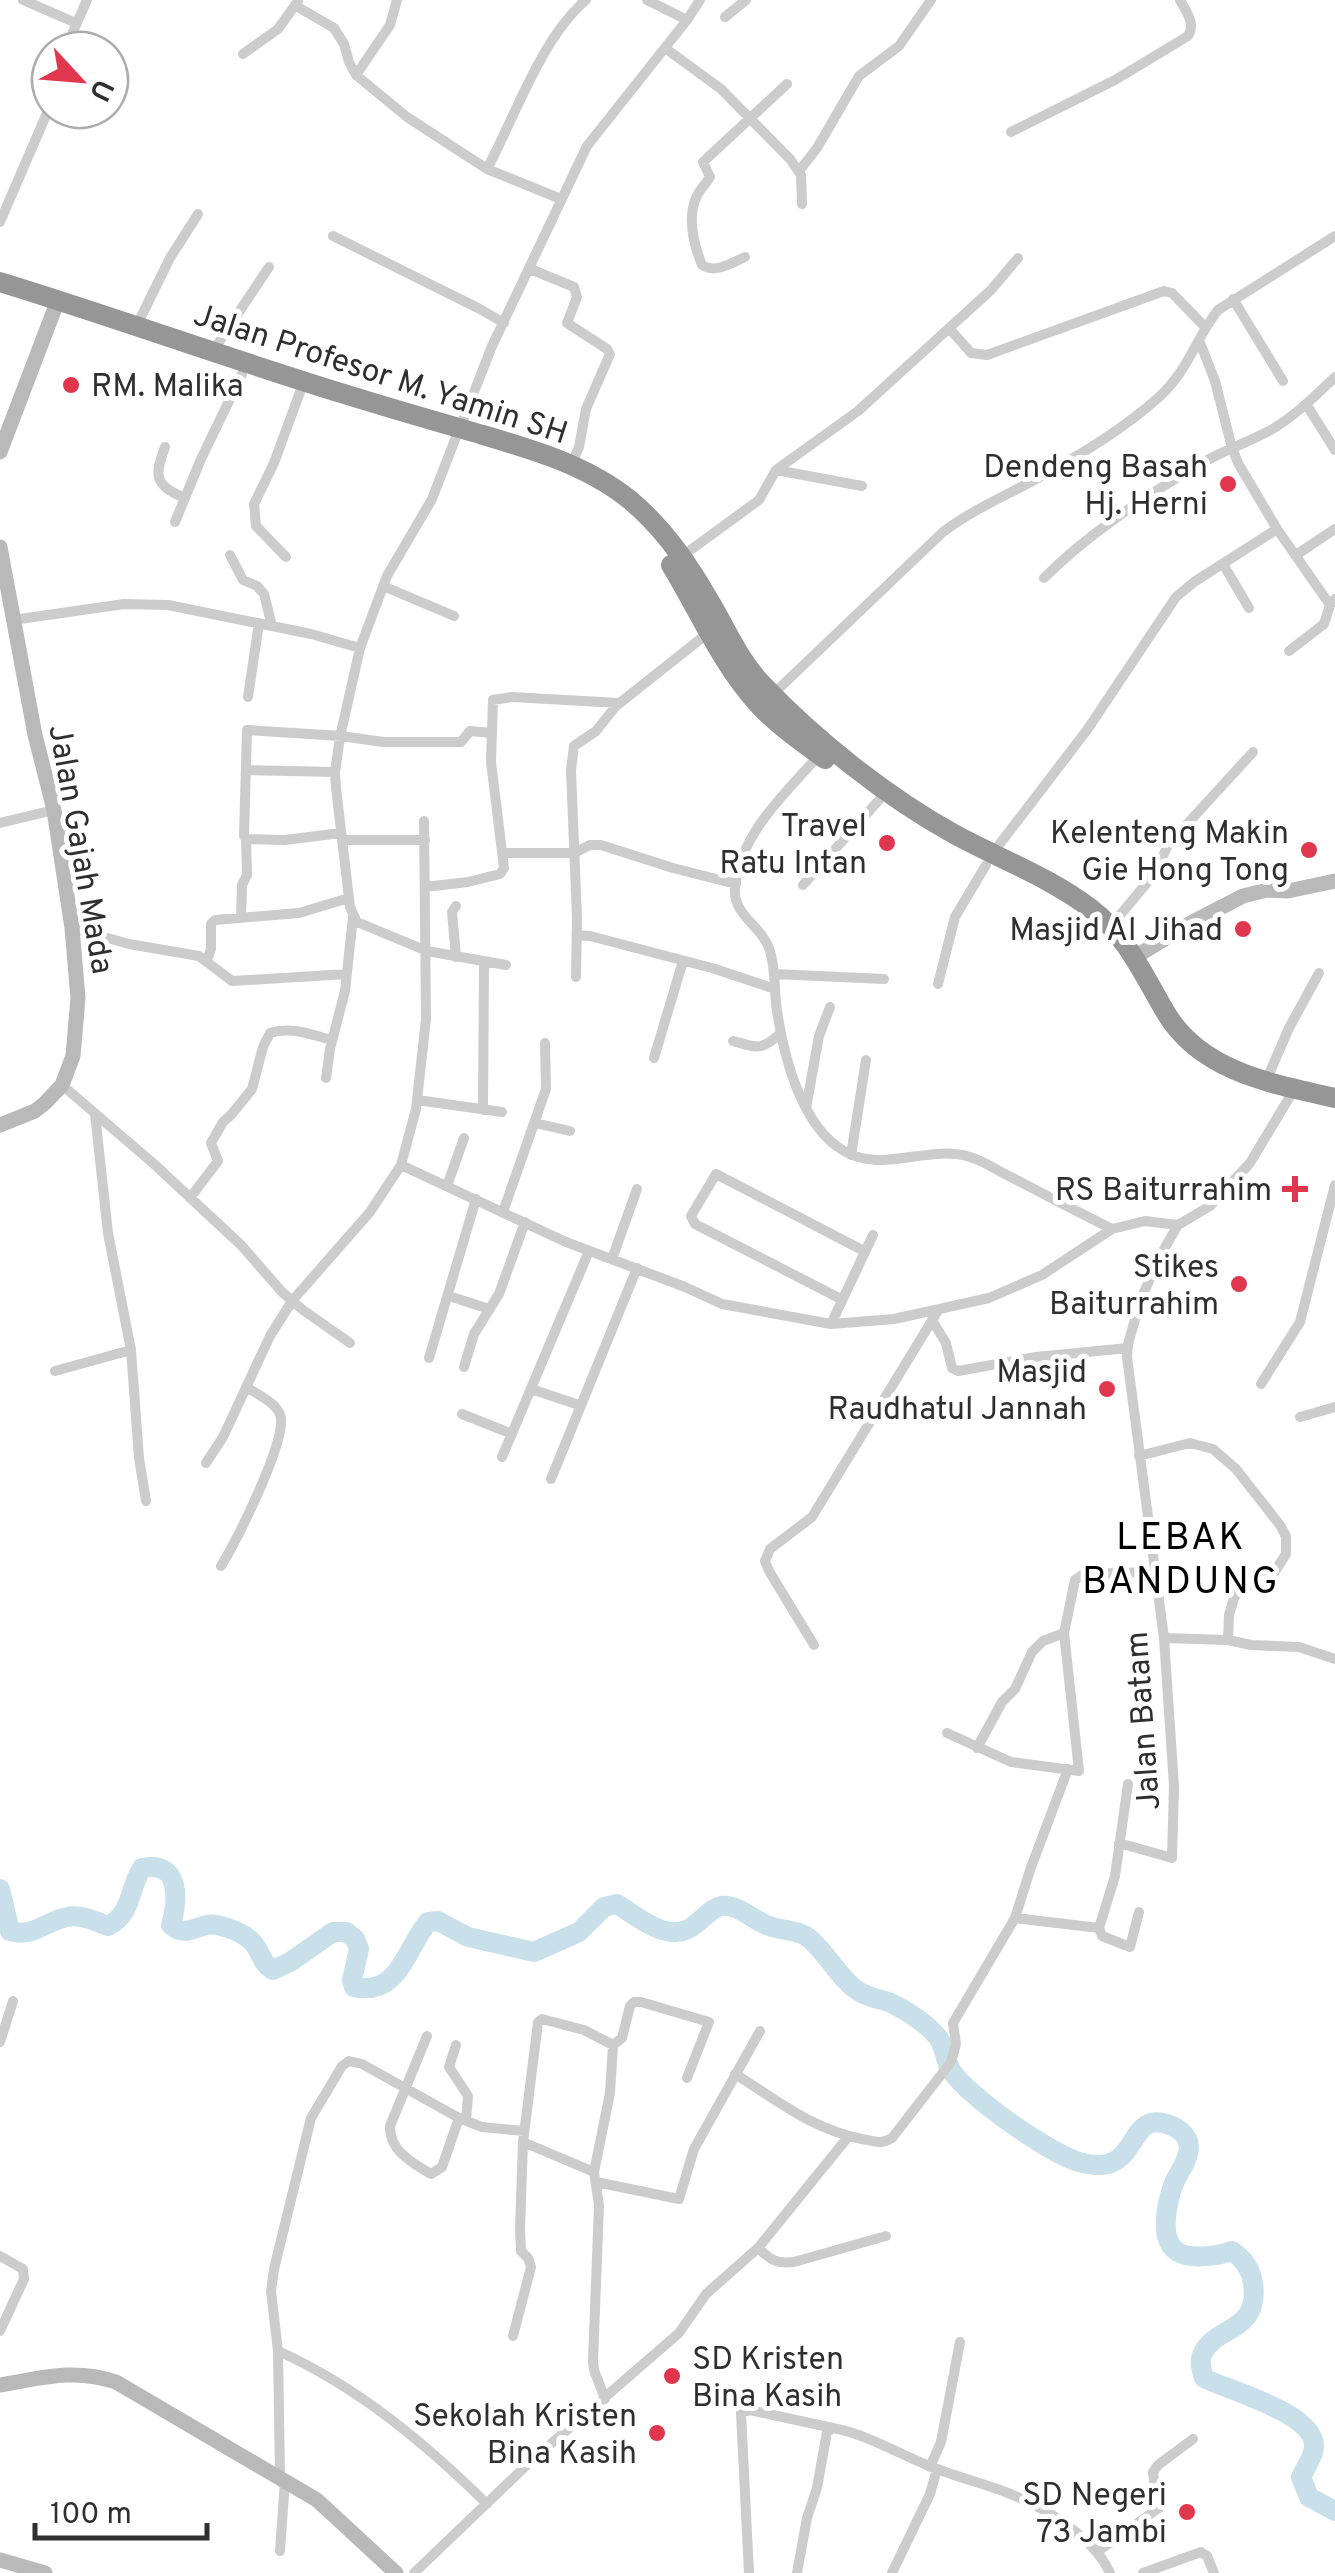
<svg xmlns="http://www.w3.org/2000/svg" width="1335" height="2573" font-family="Overpass,sans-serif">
<rect width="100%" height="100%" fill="#fff"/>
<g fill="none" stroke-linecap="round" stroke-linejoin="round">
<path stroke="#c9e0eb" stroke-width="20" d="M0 1889 10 1931C33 1938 46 1921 67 1917 81 1914 95 1921 108 1926 133 1913 128 1890 142 1868 181 1860 178 1900 171 1925 188 1940 199 1921 217 1925 230 1928 246 1934 254 1944 262 1954 261 1963 273 1970L290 1962 333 1932H346L355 1939 359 1949 352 1980 354 1987C399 1997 406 1948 428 1922L438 1921 468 1937 534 1952 579 1932 604 1907 617 1904C640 1918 671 1947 697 1923 705 1917 712 1908 721 1906 739 1904 754 1921 769 1926 782 1931 794 1929 806 1936 826 1950 837 1977 858 1991 868 1998 882 1999 893 2004 909 2012 924 2022 936 2035 945 2044 944 2059 951 2070 967 2096 1049 2153 1079 2162 1145 2181 1122 2105 1172 2126 1181 2130 1189 2137 1189 2148 1188 2161 1179 2172 1174 2183 1168 2199 1159 2235 1174 2249 1186 2261 1217 2256 1232 2251 1244 2259 1251 2269 1253 2283 1260 2334 1214 2325 1202 2355 1199 2363 1202 2371 1204 2378 1229 2391 1317 2413 1314 2448 1313 2457 1305 2469 1301 2477L1309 2497 1335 2511"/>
<path stroke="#ccc" stroke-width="10" d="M23 0 76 23
M647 0 687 20
M296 6 334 28 344 44 349 62 356 75 407 117 487 169 561 199
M725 17 746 0
M665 48 721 89 790 159 801 175 802 204
M65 50 87 0
M243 54 278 29 298 1
M356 75 390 25 397 0
M1011 132 1115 80 1188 36C1196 23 1186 12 1180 0
M487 169C515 117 541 38 586 0
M799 171 817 148 859 76 899 46 931 0
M0 222 50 106
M333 236 478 308 504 323
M745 257C731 263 715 274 702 265 694 245 687 219 696 198 699 190 706 184 710 177L703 162 787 84
M530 269 574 287 577 297 567 323 607 349 610 354 586 409 579 447 571 465
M1233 299 1283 381
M137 325 170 258 198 214
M949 328 971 353 987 355 1164 291 1172 293 1205 327
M1199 340 1215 381 1232 448 1238 463 1277 529 1330 605
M213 351 269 267
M1306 404 1335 450
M460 428 492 346 587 146 687 20 700 0
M456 437 432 499 387 576 360 648 340 737 335 772 336 788 350 907 357 922 427 951 506 965
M165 447C154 476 154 485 185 498
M776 470 862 486
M175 522 201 459 242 374
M230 555 243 580 257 586 264 594 272 626
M1296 555 1335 529
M286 557 256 526 254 504 274 463 300 392
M681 557 759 500 776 470 858 411 991 290 1018 258
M1223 564 1249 608
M1044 578C1087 535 1140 500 1193 468 1217 453 1244 444 1269 431 1294 417 1314 397 1335 377
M383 586 454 616
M13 620 124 604 168 605 311 634 360 648
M1289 651 1324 624 1330 605 1335 599
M248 697 259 623
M770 697 943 532C972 510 1005 496 1036 479 1079 456 1122 430 1158 398 1189 370 1194 341 1218 310L1335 236
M819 755C785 794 741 832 735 887 732 916 763 926 770 951 776 970 774 992 777 1011 784 1057 801 1126 844 1151 883 1174 928 1144 970 1157 984 1161 998 1171 1011 1177 1045 1195 1078 1212 1112 1229
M247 770 335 772
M424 821 426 1019 416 1109 401 1165 566 1242 685 1287 722 1304 831 1324 894 1319 989 1298 1042 1275 1112 1229 1145 1221 1178 1225
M0 823 54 810
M341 833 285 840 246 839 244 836 247 730 341 736 383 742H461L470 731 492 733
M342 840H425
M503 853H574L590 845H601L673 868 736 884
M992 854 1087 730 1176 597 1194 582 1277 529
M803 885 879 800
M425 887 468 882 500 874 504 868 491 762 493 700 512 697 619 703
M241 918 242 885 247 875 246 839
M1111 926 1155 873 1168 845 1253 752
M72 928 129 944 199 956 232 981 347 974
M577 935 590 936 712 968 775 989
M456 957 452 912 456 906
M207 960 211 949V924L215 920 299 913 349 898
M774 974 884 979
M576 977 577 918 571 770 574 746 596 731 616 706 708 633
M938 984 955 917 986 865
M733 1041C758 1048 761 1051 781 1033
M654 1058 683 961
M326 1078 330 1049 345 991 353 917
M1266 1081 1289 1028 1319 973
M62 1085 154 1164 241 1245 282 1292 303 1310 350 1343
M417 1100 502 1112
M806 1108 819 1036 830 1007
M483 1110 484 962
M95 1114 108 1233 131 1350 139 1458 146 1501
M535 1123 570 1131
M851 1155 866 1060
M447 1186 464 1138
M190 1198 218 1161 211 1143 223 1122 231 1115 252 1089 263 1047 270 1033C290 1026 312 1035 332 1040
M503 1212 546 1089 545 1043
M612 1259 637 1189
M449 1296 489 1309
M841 1299 695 1224 691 1216 716 1174 864 1251
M932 1320 946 1343 952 1368 958 1371 1036 1357 1128 1348
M831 1324 873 1235
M429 1358 476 1199
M464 1367 474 1334 499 1294 525 1222
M55 1371 131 1350
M1261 1384 1300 1322 1335 1185
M531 1389 579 1405
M462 1414 512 1434
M1300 1417 1335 1407
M1139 1456 1190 1443 1213 1449 1236 1469 1280 1525 1286 1536V1554L1272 1576 1241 1589 1234 1598 1229 1615 1228 1640
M502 1457 589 1251
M206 1463 223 1437 270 1336 292 1301 370 1212 401 1165
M551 1479 637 1268
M221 1566C237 1540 284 1446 281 1418 279 1404 257 1394 246 1387
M1164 1638 1228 1640 1251 1645 1299 1647 1335 1659
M814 1645 769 1571 765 1561 770 1549 812 1517 939 1309
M947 1733 1011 1762 1079 1771 1064 1633 1075 1580 1084 1574 1154 1572
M977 1748 1002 1702 1015 1689 1032 1652 1043 1641 1064 1633
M1128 1784 1115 1876 1099 1928 1102 1936 1130 1947 1139 1912
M1119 1843 1172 1858 1174 1786 1164 1638 1127 1357 1128 1344 1141 1299 1160 1256 1178 1225 1210 1206 1250 1163 1289 1098
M1015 1918 1099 1928
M427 2036 390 2126C389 2150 412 2163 431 2174L442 2167 459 2118
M0 2042 13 2001
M456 2045 449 2067 468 2096 466 2121
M613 2045 622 2038 630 2006 634 2002H641L709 2022 687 2078
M735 2074C777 2100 811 2129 862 2139 873 2141 881 2145 892 2138L951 2062 956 2044 953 2023 1015 1918 1030 1870 1068 1769
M523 2142 594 2172
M596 2182 679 2199 694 2149 760 2031
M758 2248C771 2260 776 2264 794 2262L886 2236
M0 2256 23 2269 24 2279 0 2331
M513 2336 531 2267 528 2258 521 2251 520 2229 523 2142 538 2022 542 2019 584 2030 613 2045 610 2093 594 2172 599 2205 593 2361 594 2370 605 2399
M278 2351C357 2386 426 2444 487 2504
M930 2467 941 2442 960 2342
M280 2476 278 2351 271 2291 274 2269 311 2118 342 2066 349 2061 362 2064 459 2118 482 2127 524 2131
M280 2551 285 2480
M1097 2552 1163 2505 1164 2495 1154 2481 1153 2472 1158 2465 1193 2439
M414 2573 530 2462 679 2333 706 2294 758 2248 848 2137
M749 2573 741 2413 750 2410 833 2428
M797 2573 807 2518 817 2488 827 2432 833 2428C866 2434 897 2453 927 2465 953 2476 982 2483 1008 2493 1044 2507 1094 2537 1110 2573
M892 2573 930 2494 937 2469
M1143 2573 1201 2552 1207 2556 1214 2573"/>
<path stroke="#b9b9b9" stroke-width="15" d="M0 452 58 300
M0 547 35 735 54 810 72 928 78 998 73 1056 62 1085 45 1103 35 1111 0 1125
M1135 957 1187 925 1243 896 1267 890 1288 891 1335 881
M0 2385C42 2378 74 2368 116 2382L317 2500 396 2573
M0 2560 45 2573"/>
<path stroke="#969696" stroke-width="20" d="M0 282C114 317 227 358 341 393 383 406 424 418 466 430 523 447 583 462 630 500 660 525 687 562 706 595 725 625 737 658 762 684 815 740 887 797 954 834 1000 859 1049 877 1090 908 1127 936 1143 974 1166 1013 1201 1072 1273 1084 1335 1098
M671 565C699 611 721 663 758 704 777 725 802 742 825 759"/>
</g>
<g fill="#e0364e" stroke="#fff" stroke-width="4">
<circle cx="71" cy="385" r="10"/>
<circle cx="1228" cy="484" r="10"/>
<circle cx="887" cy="843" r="10"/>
<circle cx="1309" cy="850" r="10"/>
<circle cx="1243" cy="929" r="10"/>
<path d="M1290 1174h10v10h10v10h-10v10h-10v-10h-10v-10h10z"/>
<circle cx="1239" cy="1284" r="10"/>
<circle cx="1107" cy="1389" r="10"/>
<circle cx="672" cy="2376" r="10"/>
<circle cx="657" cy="2433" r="10"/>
<circle cx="1187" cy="2512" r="10"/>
</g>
<g text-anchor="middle" stroke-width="10" stroke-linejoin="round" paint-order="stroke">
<g font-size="32" fill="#2f2f2f" stroke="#fff">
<text transform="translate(381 373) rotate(18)" y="11">Jalan Profesor M. Yamin SH</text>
<text transform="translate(82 849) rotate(80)" y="11">Jalan Gajah Mada</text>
<text transform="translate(1142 1721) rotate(-94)" y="11">Jalan Batam</text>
</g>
<g font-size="32" fill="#2f2f2f" stroke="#fff" text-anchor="end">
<text x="91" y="396" text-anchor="start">RM. Malika</text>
<text x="1208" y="477">Dendeng Basah<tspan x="1208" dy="37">Hj. Herni</tspan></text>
<text x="867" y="836">Travel<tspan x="867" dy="37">Ratu Intan</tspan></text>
<text x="1289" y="843">Kelenteng Makin<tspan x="1289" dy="37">Gie Hong Tong</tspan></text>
<text x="1223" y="940">Masjid Al Jihad</text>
<text x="1272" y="1200">RS Baiturrahim</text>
<text x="1219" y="1277">Stikes<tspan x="1219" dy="37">Baiturrahim</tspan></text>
<text x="1087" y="1382">Masjid<tspan x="1087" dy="37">Raudhatul Jannah</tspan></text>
<text x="692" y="2369" text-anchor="start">SD Kristen<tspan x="692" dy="37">Bina Kasih</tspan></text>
<text x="637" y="2426">Sekolah Kristen<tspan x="637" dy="37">Bina Kasih</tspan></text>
<text x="1167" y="2505">SD Negeri<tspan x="1167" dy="37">73 Jambi</tspan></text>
</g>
<g font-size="38" letter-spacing="2.5" fill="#000" stroke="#fff">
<text x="1181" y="1549">LEBAK<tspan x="1181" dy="44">BANDUNG</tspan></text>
</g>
</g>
<g transform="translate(80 80) rotate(116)"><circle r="48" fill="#ffffff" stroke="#acacac" stroke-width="2.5"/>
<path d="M0-8L18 38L0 25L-18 38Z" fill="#e0364e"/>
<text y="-15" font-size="28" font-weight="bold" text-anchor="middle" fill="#2f2f2f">U</text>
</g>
<path d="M35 2523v15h172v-15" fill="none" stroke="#2f2f2f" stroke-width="5"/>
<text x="50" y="2523" font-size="30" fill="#2f2f2f" stroke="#ffffff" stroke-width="8" paint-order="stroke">100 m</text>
</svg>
